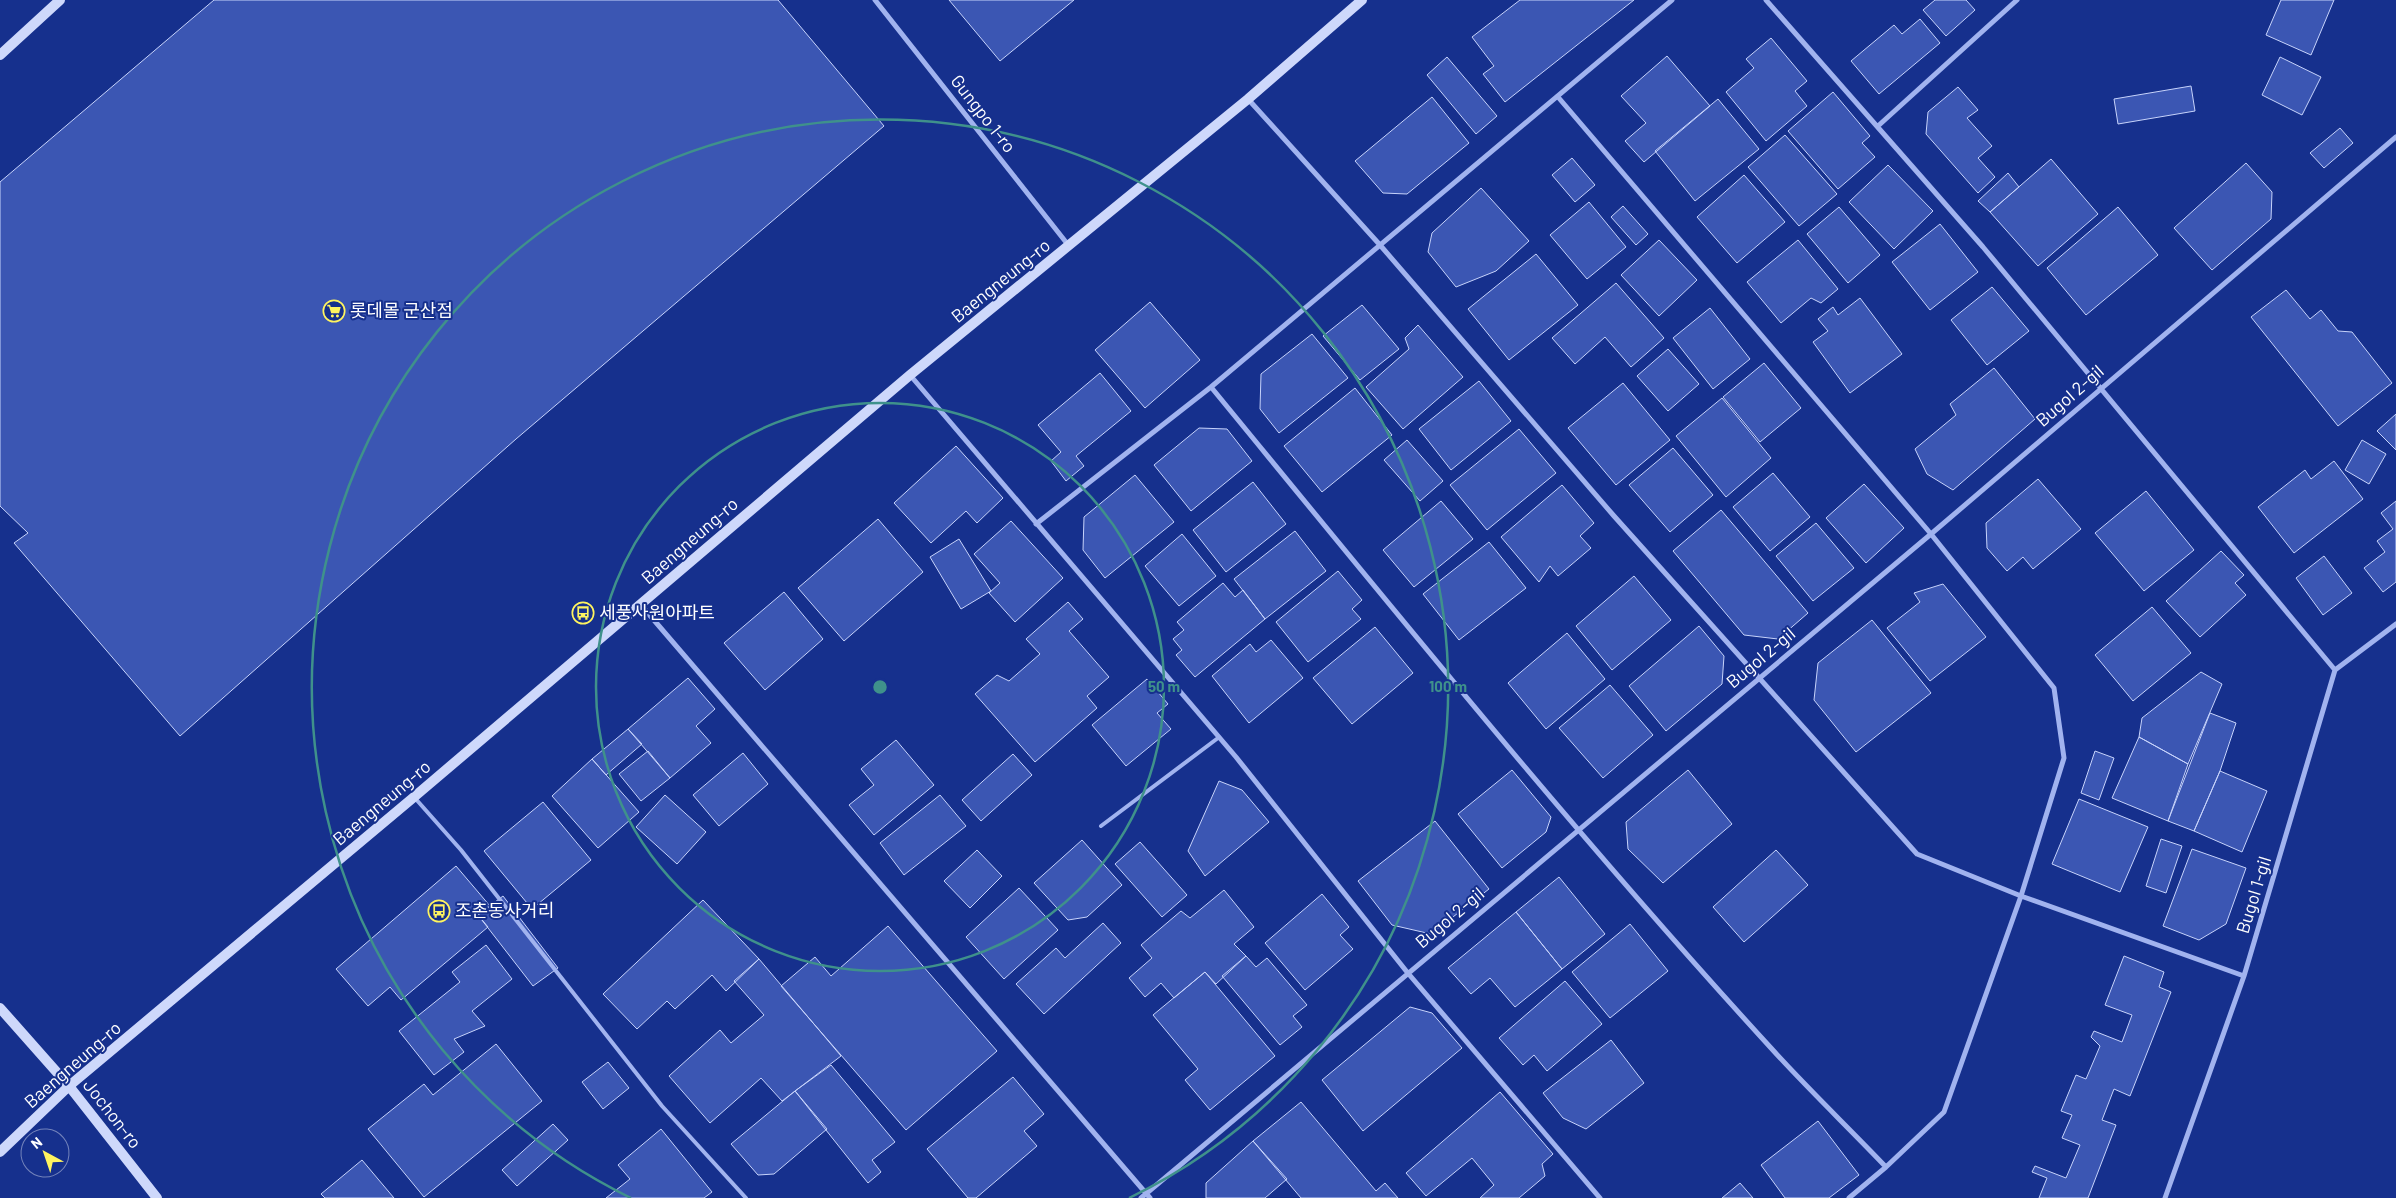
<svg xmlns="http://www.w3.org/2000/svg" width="2396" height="1198" font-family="Barlow,'Noto Sans KR',sans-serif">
<rect width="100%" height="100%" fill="#16308d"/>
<path fill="#3b56b3" stroke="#c7d3fb" d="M214 0H778L884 126 516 439 180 736 14 543 28 533 0 506V182Z
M949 0H1074L1000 61Z
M1520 0H1634L1505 102 1483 74 1494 66 1472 37Z
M1935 0H1966L1975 10 1946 36 1923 10Z
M2281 0H2334L2311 55 2266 35Z
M1920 19 1940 43 1879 94 1851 61 1894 25 1902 34Z
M1771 38 1807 81 1795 91 1807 106 1766 141 1726 92 1754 68 1746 59Z
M1667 56 1710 106 1644 162 1625 141 1646 123 1621 96Z
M1447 57 1497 116 1476 134 1427 75Z
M2280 57 2321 77 2302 115 2262 95Z
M2191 86 2195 111 2118 124 2114 99Z
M1958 87 1978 110 1967 118 1992 146 1978 158 1995 177 1978 193 1926 134 1928 112Z
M1833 92 1870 136 1862 143 1875 157 1838 189 1788 131Z
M1432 97 1469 143 1407 194 1383 193 1355 161Z
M1718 99 1759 149 1695 201 1655 151Z
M2340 128 2353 143 2324 168 2310 153Z
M1785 135 1837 194 1799 226 1748 167Z
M1572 158 1595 185 1575 202 1552 175Z
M2051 159 2098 214 2038 266 1990 212Z
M2246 163 2272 192 2271 219 2212 270 2174 228Z
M1888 165 1933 211 1894 249 1849 202Z
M2008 173 2019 187 1990 212 1978 201Z
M1744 175 1785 222 1737 263 1697 217Z
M1481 188 1529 241 1496 271 1456 287 1428 252 1432 233Z
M1589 202 1626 247 1587 279 1550 235Z
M1623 206 1648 234 1636 245 1611 217Z
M1839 207 1880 255 1848 283 1807 234Z
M2118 207 2158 255 2086 315 2047 268Z
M1940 224 1978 272 1930 310 1892 262Z
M1659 240 1697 280 1659 316 1621 275Z
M1798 240 1838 289 1821 303 1811 298 1781 323 1747 282Z
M1536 254 1578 305 1509 360 1468 309Z
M1616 283 1664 338 1631 367 1605 337 1575 364 1552 338Z
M1992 287 2029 331 1987 365 1951 320Z
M2286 290 2310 319 2321 310 2338 331 2352 332 2392 383 2338 426 2251 317Z
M1860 298 1902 354 1850 393 1813 342 1828 331 1818 319 1833 307 1838 315Z
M1150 302 1200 360 1145 408 1095 350Z
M1362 305 1399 349 1360 380 1323 336Z
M1710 308 1750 359 1713 389 1673 338Z
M1418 325 1463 377 1403 429 1366 387 1409 349 1405 338Z
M1312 334 1348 378 1279 433 1260 409 1261 374Z
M1668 349 1699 384 1668 411 1637 376Z
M1764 363 1801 408 1760 442 1723 397Z
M1994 368 2035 419 1953 490 1927 474 1915 449 1956 415 1950 404Z
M1100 373 1131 411 1076 456 1084 466 1066 481 1051 461 1061 452 1038 425Z
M1479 381 1511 421 1451 470 1419 429Z
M1623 383 1670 440 1616 485 1568 428Z
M1355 388 1392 435 1322 492 1284 446Z
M1722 398 1771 458 1726 497 1676 436Z
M2396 414V450L2377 431Z
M1199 428 1227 429 1252 461 1191 511 1154 465Z
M1519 429 1556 473 1487 530 1450 485Z
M1407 440 1443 481 1420 501 1384 460Z
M2362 440 2386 454 2369 484 2345 470Z
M956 446 1003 498 977 523 966 511 931 543 894 503Z
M1673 448 1713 495 1670 532 1629 485Z
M2334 461 2363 499 2294 553 2258 507 2305 470 2311 479Z
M1773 473 1810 517 1770 551 1733 507Z
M1135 475 1174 522 1105 578 1083 550 1084 517Z
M2038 479 2081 529 2033 569 2023 557 2007 571 1987 548 1986 523Z
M1253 482 1286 524 1226 572 1193 530Z
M1864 484 1904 528 1866 563 1826 518Z
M1562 485 1594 523 1580 536 1591 548 1558 576 1550 566 1539 582 1501 537Z
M2146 491 2194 550 2144 591 2095 533Z
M1441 501 1473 539 1414 587 1383 550Z
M2396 501V582L2383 592 2364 568 2385 552 2377 541 2393 529 2381 513Z
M1721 510 1808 613 1778 639 1744 635 1673 551Z
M878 519 923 572 844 641 798 588Z
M1011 521 1063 578 1015 622 989 593 1000 583 974 554Z
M1816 523 1854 568 1813 601 1776 556Z
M1295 531 1326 571 1265 619 1234 579Z
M1182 534 1216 576 1179 606 1145 566Z
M959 539 991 591 961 609 930 557Z
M1489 542 1526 588 1459 640 1423 594Z
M2221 551 2244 575 2235 583 2246 595 2200 637 2166 601Z
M2324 556 2352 593 2323 615 2296 578Z
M1338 571 1362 600 1352 609 1361 619 1308 662 1276 622Z
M1634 576 1671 620 1612 670 1576 626Z
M1223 583 1235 597 1243 590 1265 619 1195 677 1176 655 1182 650 1173 639 1184 630 1177 622Z
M1943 584 1986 637 1930 681 1887 628 1920 602 1914 593Z
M784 592 823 639 765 690 724 643Z
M1068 602 1083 619 1069 631 1109 677 1087 696 1097 708 1035 762 975 694 997 675 1009 681 1040 654 1026 639Z
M2152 607 2191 653 2133 701 2095 655Z
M1872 620 1931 693 1856 752 1814 700 1818 663Z
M1699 626 1724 656 1722 684 1666 731 1629 686Z
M1375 627 1413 673 1352 724 1313 678Z
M1567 633 1605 679 1546 729 1508 683Z
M1271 640 1303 678 1249 723 1212 676 1250 644 1256 652Z
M2201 672 2222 684 2188 764 2139 737 2142 718Z
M688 678 715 709 696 726 711 743 670 778 628 729Z
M1147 679 1168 704 1157 713 1171 729 1126 766 1092 725Z
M1610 685 1653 735 1603 778 1559 728Z
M2210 713 2236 723 2220 771 2194 831 2168 821Z
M628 729 642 744 606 775 592 759Z
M2139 737 2188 764 2168 821 2112 798Z
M896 740 934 785 874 835 849 805 874 785 861 769Z
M648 751 670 778 641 801 619 774Z
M2095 751 2114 758 2099 800 2081 793Z
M743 753 768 784 719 826 693 795Z
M1013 754 1032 775 981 821 962 800Z
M592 759 639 812 598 848 552 796Z
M1512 770 1551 817 1546 832 1502 868 1458 814Z
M1688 770 1732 824 1663 883 1628 849 1626 822Z
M2220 771 2267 791 2242 852 2194 831Z
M1219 781 1242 790 1269 822 1205 876 1188 851Z
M665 795 706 832 677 864 636 827Z
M940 795 966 826 904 875 880 843Z
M2079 799 2148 827 2120 892 2052 864Z
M543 802 591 860 532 909 484 851Z
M1435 821 1489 889 1431 934 1392 925 1358 881Z
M2161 839 2182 846 2166 893 2146 886Z
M1082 840 1122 885 1087 917 1068 920 1034 883Z
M1140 842 1187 895 1162 917 1115 864Z
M2192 849 2246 868 2226 924 2199 940 2163 926Z
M977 850 1002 876 970 908 944 881Z
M1776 850 1808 885 1744 942 1713 907Z
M456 866 490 906 478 915 488 927 401 1000 390 987 368 1006 336 969Z
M1559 877 1605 934 1562 969 1516 912Z
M1019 888 1058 930 1004 979 966 937Z
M1224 890 1254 927 1234 944 1246 956 1216 984 1205 972 1174 998 1161 983 1145 997 1129 978 1152 958 1141 945 1181 911 1190 918Z
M1322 894 1349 927 1340 935 1353 949 1305 990 1265 943Z
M503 896 558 968 533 986 478 915Z
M703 900 759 959 726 991 712 975 675 1009 667 1001 637 1029 603 994Z
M1516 912 1562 969 1515 1007 1490 978 1471 994 1448 968Z
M1103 923 1121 943 1044 1014 1016 984 1056 948 1065 958Z
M1630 924 1668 971 1610 1018 1572 972Z
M888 926 997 1051 906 1130 781 986 815 957 831 976Z
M486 945 512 979 472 1011 485 1026 454 1039 464 1052 434 1075 399 1031 460 982 452 972Z
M1246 956 1256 967 1267 958 1307 1005 1293 1016 1302 1027 1280 1045 1222 976Z
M2124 956 2164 972 2159 987 2171 992 2130 1096 2114 1089 2102 1120 2116 1125 2088 1198H2039L2047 1178 2032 1172 2035 1166 2066 1178 2080 1145 2062 1138 2072 1115 2061 1111 2076 1075 2086 1079 2100 1046 2091 1037 2094 1031 2122 1042 2132 1015 2105 1005Z
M759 959 841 1056 782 1101 761 1078 710 1123 669 1076 720 1030 731 1043 764 1015 734 981Z
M1205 972 1275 1056 1210 1110 1185 1080 1198 1069 1153 1015Z
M1565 981 1602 1024 1547 1071 1534 1055 1523 1065 1499 1038Z
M1410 1007 1432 1013 1462 1048 1363 1131 1322 1080Z
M1611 1040 1644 1083 1586 1129 1563 1118 1543 1093Z
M496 1044 542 1101 424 1197 368 1129 424 1084 433 1095Z
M608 1062 629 1088 603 1109 582 1082Z
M831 1065 895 1142 872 1160 881 1172 868 1183 795 1091Z
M1013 1077 1044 1114 1024 1131 1037 1146 976 1198H968L927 1149Z
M795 1091 827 1129 774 1174 758 1175 731 1144Z
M1500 1092 1553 1154 1542 1164 1545 1176 1519 1198H1480L1494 1185 1472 1158 1426 1196 1406 1173Z
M1301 1102 1376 1191 1385 1183 1398 1198H1301L1253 1141Z
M1818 1121 1859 1175 1829 1198H1785L1761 1165Z
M553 1124 568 1140 517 1186 502 1170Z
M661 1129 712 1192 704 1198H606L630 1179 618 1165Z
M1253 1141 1287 1179 1265 1198H1206V1183Z
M362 1160 394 1198H325L321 1194Z
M1740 1183 1753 1198H1722Z"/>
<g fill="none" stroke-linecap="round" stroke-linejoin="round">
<path stroke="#a1b3ef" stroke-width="4" d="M414 797 461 850 662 1106 746 1198
M1101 826 1218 738"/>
<path stroke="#a1b3ef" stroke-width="5" d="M875 0 1069 246
M1766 0 1983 247 2335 670
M1558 97 1931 534 2054 688 2064 758 2021 896 1944 1112 1886 1167 1849 1198
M1248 99 1380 245 1614 516 1917 854 2021 896 2244 976
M1878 126 2017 0
M910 375 1236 757 1407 972 1600 1198
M1211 387C1394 610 1576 835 1771 1048 1808 1089 1848 1127 1886 1167
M1036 524 1211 387 1672 0
M641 605 1150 1198
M1141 1198 1931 534 2396 137
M2165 1198 2244 976 2335 670 2396 624"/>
<path stroke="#ced8fb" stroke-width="10" d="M0 55 60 0
M0 1008 69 1086 157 1198
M0 1152 69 1086 414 797 910 375 1248 99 1362 0"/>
</g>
<g fill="none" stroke="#3f918b" stroke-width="2.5">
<circle cx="880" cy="687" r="284"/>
<path d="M631 1198A568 568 0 1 1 1129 1198"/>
</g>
<defs>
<g id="supermarket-ring" transform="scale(1.125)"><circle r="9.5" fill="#16308d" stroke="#fff45f" stroke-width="1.5"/><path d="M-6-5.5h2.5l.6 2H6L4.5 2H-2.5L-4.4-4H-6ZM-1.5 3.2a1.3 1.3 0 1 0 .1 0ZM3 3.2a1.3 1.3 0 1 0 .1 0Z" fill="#fff45f"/></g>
<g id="bus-ring" transform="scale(1.125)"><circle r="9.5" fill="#16308d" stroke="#fff45f" stroke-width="1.5"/><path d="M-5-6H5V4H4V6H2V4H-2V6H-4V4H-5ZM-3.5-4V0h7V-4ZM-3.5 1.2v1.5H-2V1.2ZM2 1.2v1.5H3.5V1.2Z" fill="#fff45f"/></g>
</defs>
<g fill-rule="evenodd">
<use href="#supermarket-ring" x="334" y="311"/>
<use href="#bus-ring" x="583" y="613"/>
<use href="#bus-ring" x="439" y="911"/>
</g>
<g text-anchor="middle" stroke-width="4" stroke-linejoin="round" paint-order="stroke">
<g font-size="18" fill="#fff" stroke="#16308d">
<text transform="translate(983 114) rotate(52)" y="6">Gungpo 1-ro</text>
<text transform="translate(1001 281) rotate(-39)" y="6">Baengneung-ro</text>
<text transform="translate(2070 396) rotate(-41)" y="6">Bugol 2-gil</text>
<text transform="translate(690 541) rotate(-41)" y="6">Baengneung-ro</text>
<text transform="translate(1761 658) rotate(-40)" y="6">Bugol 2-gil</text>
<text transform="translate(382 803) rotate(-40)" y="6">Baengneung-ro</text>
<text transform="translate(2254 895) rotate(-73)" y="6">Bugol 1-gil</text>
<text transform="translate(1450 918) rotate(-40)" y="6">Bugol 2-gil</text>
<text transform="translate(73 1065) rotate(-41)" y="6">Baengneung-ro</text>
<text transform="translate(112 1114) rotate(52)" y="6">Jochon-ro</text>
</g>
<g font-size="18" fill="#fff" stroke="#16308d" text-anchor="start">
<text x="350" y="317">롯데몰 군산점</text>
<text x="599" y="619">세풍사원아파트</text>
<text x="455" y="917">조촌동사거리</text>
</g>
</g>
<circle cx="880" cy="687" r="8" fill="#3f918b" stroke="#16308d" stroke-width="2.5"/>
<g font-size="15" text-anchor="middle" font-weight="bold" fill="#3f918b" stroke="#16308d" stroke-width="4" stroke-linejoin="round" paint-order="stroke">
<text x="1164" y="692">50 m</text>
<text x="1448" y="692">100 m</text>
</g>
<g transform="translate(45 1153) rotate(320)"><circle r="24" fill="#16308d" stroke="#7383bb"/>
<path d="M0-4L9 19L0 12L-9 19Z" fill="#fff45f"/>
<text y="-8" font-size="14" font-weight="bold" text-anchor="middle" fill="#ffffff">N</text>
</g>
</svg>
